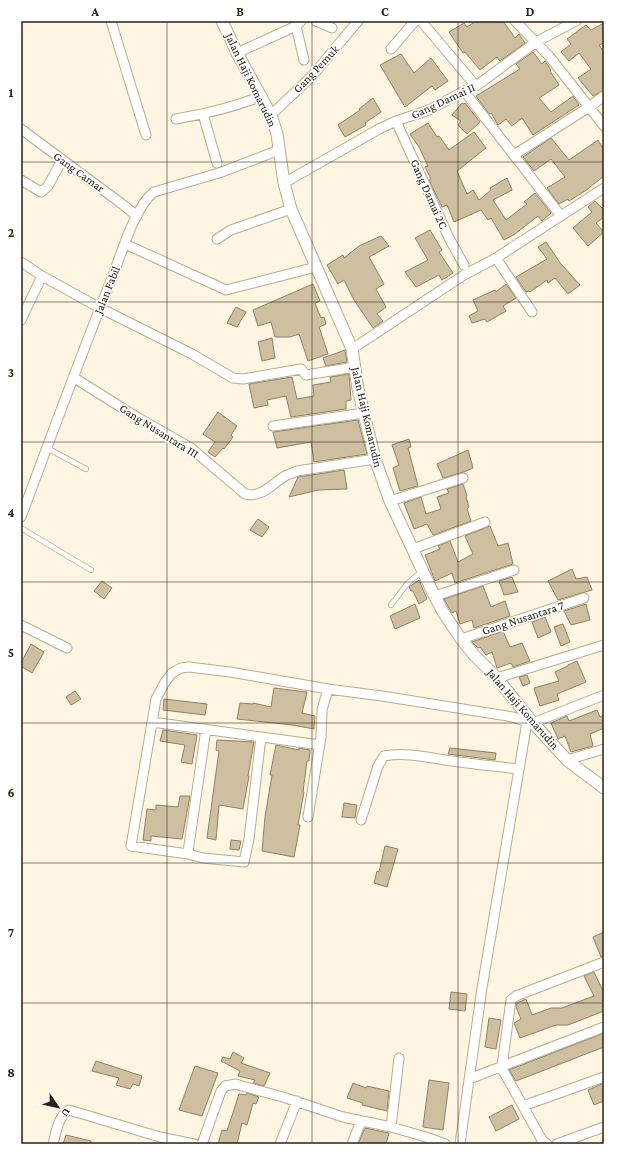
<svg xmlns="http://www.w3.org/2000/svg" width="625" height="1165" font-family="'Crimson Pro',serif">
<rect width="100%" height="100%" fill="#fef5e2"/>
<path fill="#cfbfa1" stroke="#8f8163" d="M476 21H503L515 38 519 34 525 43 500 61 497 57 480 70 465 52 463 53 449 32 464 23 467 27Z
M604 23V43L599 45 604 52V90L593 96 578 78 591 69 579 53 569 61 561 52 571 44 567 39 586 25 591 30Z
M533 52 542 64 545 61 551 70 550 71 559 85 539 98 551 112 573 96 579 105 533 135 522 118 512 126 506 119 498 125 491 113 489 114 476 96 520 69 516 64Z
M401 54 414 73 431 58 448 81 435 90 432 86 405 107 380 65Z
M373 98 381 112 365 123 366 125 345 137 338 125 360 110 359 109Z
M462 103 464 104 465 103 480 122 467 134 458 125 461 121 452 115Z
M428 123 437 137 439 136 449 150 474 132 486 148 457 171 467 194 473 190 479 200 491 190 490 188 507 178 512 190 493 200 506 220 527 204 524 202 535 193 551 213 542 221 538 216 515 234 504 240 491 218 488 220 481 210 454 222 447 205 442 207 429 180 431 179 425 167 428 166 419 147 410 134Z
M551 138 569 160 598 140 604 150V176L585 191 569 201 568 199 559 204 547 188 565 177 551 159 534 171 523 157Z
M595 201 604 210V217L596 223 604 232 588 246 573 228 592 212 588 207Z
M430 230 442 250 439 252 453 273 442 280 439 275 416 287 405 272 428 260 415 238Z
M381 236 389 246 369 257 384 284 376 289 386 307 377 314 383 321 373 328 354 300 344 280 338 284 327 265 343 255 344 258 359 246Z
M546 242 561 264 580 285 568 294 555 278 548 283 547 280 530 292 529 291 526 292 516 277 547 259 538 247Z
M313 284 320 301 315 303 321 318 324 317 326 324 319 327 328 354 308 361 299 334 290 337H275L271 322 258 326 253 310Z
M506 284 516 298 503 306 506 311 487 322 485 319 472 323 469 316 478 311 473 300 495 290 496 292Z
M236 307 246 312 237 327 227 323Z
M272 338 275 358 262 361 258 342Z
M345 350 347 362 326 366 323 358Z
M349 374 351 400 346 401V409L291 417 286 396 267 400 268 405 254 408 249 384 292 377 297 399 314 396 313 385 331 382 330 377Z
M218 412 237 426 231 435 233 437 224 449 223 448 215 457 208 452 215 442 203 434Z
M358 420 367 454 314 462 311 442 277 448 273 432Z
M409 439 411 447 408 448 418 486 400 491 393 468 399 465 392 445Z
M468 450 473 468 464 472 443 478 437 464Z
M344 470 347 489 318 490 289 497 298 477Z
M463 484 467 496 466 497 469 507 467 509 471 521 433 535 427 524 414 529 404 503 421 497 426 514 441 509 437 497 449 493 447 489Z
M258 519 269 527 262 537 250 530Z
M490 526 498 546 508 543 513 564 455 583 452 573 435 581 425 555 440 549 438 546 450 541 458 562 473 554 465 536Z
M572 569 576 579 587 577 592 590 558 600 548 581Z
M512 577 518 592 504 595 499 581Z
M419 580 427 599 419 604 413 591H411L409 587Z
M102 581 112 588 104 599 94 591Z
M483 586 491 607 505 601 510 616 474 628 472 620 460 624 456 611 452 613 444 599Z
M415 604 420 618 395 629 390 616Z
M586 604 590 620 571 625 564 611Z
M545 617 551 632 538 638 532 622Z
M563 624 570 642 561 646 554 627Z
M503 631 510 647 522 643 530 661 513 667 511 663 497 668 492 652 486 655 480 647 478 648 472 642Z
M31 644 44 652 32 673 21 666V663Z
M577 661 586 682 557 694 559 700 540 706 534 688 559 681 555 672 568 666V665Z
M527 675 530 683 523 686 519 677Z
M274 688 307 692 302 713 315 716 314 729 292 725 237 719 240 703 253 704V703L271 707Z
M75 691 81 699 71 705 66 697Z
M164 699 207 704 205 715 163 710Z
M597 710 600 717 604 715V728L590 734 593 746 571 752 565 736 558 739 551 723 567 716 569 721Z
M163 730 197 735 192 764 181 762 185 745 160 741Z
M217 740 254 742 248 776H249L243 809 219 805 216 840 207 838 219 751 216 750Z
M276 745 299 750V748L310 750 309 761H307L303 792H304L298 825H300L294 857 262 851 265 817 272 775H270Z
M450 748 496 753 495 760 448 754Z
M180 796H190L182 839 151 836V841L143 840 147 809 156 810V805L178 807Z
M344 803 357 805 355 818 342 817Z
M231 840 241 841 239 850 230 849Z
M385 846 398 849 387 887 374 883 377 871 379 872Z
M604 932V956L601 957 593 937Z
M594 972 604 993V1011L568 1025H556L520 1038 514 1023 521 1019 516 1007 517 1003 526 999 532 1015 551 1008H562L594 996 584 976Z
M451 992 467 994 465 1011 449 1009Z
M489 1018 501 1020 496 1049 485 1047Z
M604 1033V1047L516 1081 509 1070Z
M233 1052 244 1058 241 1063 270 1073 264 1086 253 1083 255 1080 238 1076 240 1071 221 1061 223 1057 230 1059Z
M96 1061 142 1076 139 1086 133 1084 130 1089 116 1085 119 1078 92 1071Z
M195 1066 218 1073 202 1116 179 1110Z
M429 1080 449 1083 443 1130 423 1127Z
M353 1083 366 1088 367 1086 389 1091 387 1111 362 1105 363 1103 347 1098Z
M604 1083V1101L594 1105 588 1090Z
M247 1093 259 1097 256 1104 253 1103 247 1125 242 1123 237 1144H218L222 1130 227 1131 239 1094 246 1095Z
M512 1105 519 1119 496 1131 489 1117Z
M365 1128 389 1133 386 1144H358Z
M66 1135 91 1141V1144H63Z"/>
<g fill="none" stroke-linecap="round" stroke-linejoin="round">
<g stroke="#bbac8e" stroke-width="6">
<path id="service" d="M47 448 86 469
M21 528 91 570
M391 605 407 584 422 571"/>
</g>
<g stroke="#bbac8e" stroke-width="11">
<path id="minor" d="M111 21 146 135
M316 21 332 28
M421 21 476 86
M515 21 549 56 604 126
M296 26 304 60
M391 49 415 21
M237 53 296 26 301 21
M464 91 561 216
M203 114 217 163
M271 115 312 76 358 21
M176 119C205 114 234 107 262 96
M396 121 449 238 464 265
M21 129 122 204 137 216
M514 155 589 107 604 96
M21 180 41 192 48 186 62 160
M284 183 379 129 396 121 429 110 464 91 476 86 536 42 576 21
M217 239 231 230 291 209
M125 244 226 290 316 267
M496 258 532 312
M21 262 42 276 100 308 192 354 233 378 243 379 301 369 306 375 355 367
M21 320 42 276
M352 349 464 275 496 258 604 188
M73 377 135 416 191 448 245 494C262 498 272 484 285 476 289 474 293 473 297 471L375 459
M273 426 364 413
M390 501 463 478
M21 517C51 437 80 357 112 278 121 255 135 206 154 192L219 173 279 150
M413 549 485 522
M435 596 514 570
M21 625 67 648
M461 639 584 598
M497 678 604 645
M152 722 320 745
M206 729 189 845 188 854 203 858 244 862 249 839 261 737
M567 760 604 749
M308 817 321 737 322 710 328 689
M361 820 378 766 384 756C404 752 426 757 445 760 470 764 495 766 519 769
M188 854 131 846 156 699 165 682 172 673 181 668 189 667 230 672 328 689 382 696 513 717 527 722
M502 1066 511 1000 516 996 604 962
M501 1067 542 1140 547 1144
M469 1079 604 1027
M523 1106 604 1077
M391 1127 399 1058
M53 1144C56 1133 58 1116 69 1110L160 1137 194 1144
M202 1144 221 1091 225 1086 236 1084 242 1086 283 1097 343 1117 391 1127 426 1137 445 1144
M280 1144 297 1101
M352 1144 361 1121
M460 1144 482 988 527 722 533 723 604 695
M557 1144 604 1127"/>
</g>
<g stroke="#bbac8e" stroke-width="13">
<path id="tertiary" d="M222 21 237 53 271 115 277 134 284 183 291 209 352 349 358 389 375 459 390 501 433 593 443 612 461 639 474 655 497 678 533 723 567 760 604 788"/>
</g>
<use href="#service" stroke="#fff" stroke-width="4.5"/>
<use href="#minor" stroke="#fff" stroke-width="9"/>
<use href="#tertiary" stroke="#fff" stroke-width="11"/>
</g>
<path fill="none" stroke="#282216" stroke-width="1" stroke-opacity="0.55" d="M167 21V1144M312 21V1144M458 21V1144M21 162H604M21 302H604M21 442H604M21 582H604M21 723H604M21 863H604M21 1003H604"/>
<g text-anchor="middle" stroke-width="3.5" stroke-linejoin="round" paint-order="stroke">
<g font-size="12" fill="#282216" stroke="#fff">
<text transform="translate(316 69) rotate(-47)" y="4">Gang Pemuk</text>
<text transform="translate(251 80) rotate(64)" y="4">Jalan Haji Komarudin</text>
<text transform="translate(443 101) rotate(-25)" y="4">Gang Damai II</text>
<text transform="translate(79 172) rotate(36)" y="4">Gang Camar</text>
<text transform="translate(429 194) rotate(66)" y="4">Gang Damai 2C</text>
<text transform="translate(107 290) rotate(-68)" y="4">Jalan Fabil</text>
<text transform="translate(367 417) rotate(77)" y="4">Jalan Haji Komarudin</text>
<text transform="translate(159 431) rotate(32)" y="4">Gang Nusantara III</text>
<text transform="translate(523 618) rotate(-18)" y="4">Gang Nusantara 7</text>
<text transform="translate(523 709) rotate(49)" y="4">Jalan Haji Komarudin</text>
</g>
</g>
<rect width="625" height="1165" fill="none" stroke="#ffffff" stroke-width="44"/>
<g transform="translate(58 1107) rotate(124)" stroke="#ffffff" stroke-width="3" paint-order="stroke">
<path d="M0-3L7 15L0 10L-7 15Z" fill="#282216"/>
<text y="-6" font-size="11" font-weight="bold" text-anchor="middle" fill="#282216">U</text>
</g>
<rect x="22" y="22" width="581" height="1121" fill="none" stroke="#282216" stroke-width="1.5"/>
<g font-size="13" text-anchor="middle" font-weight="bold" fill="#282216">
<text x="95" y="16">A</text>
<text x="240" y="16">B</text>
<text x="385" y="16">C</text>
<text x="530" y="16">D</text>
<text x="11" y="97">1</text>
<text x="11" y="237">2</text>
<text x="11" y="377">3</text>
<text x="11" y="517">4</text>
<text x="11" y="657">5</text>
<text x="11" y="797">6</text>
<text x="11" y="937">7</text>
<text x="11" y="1077">8</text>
</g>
</svg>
